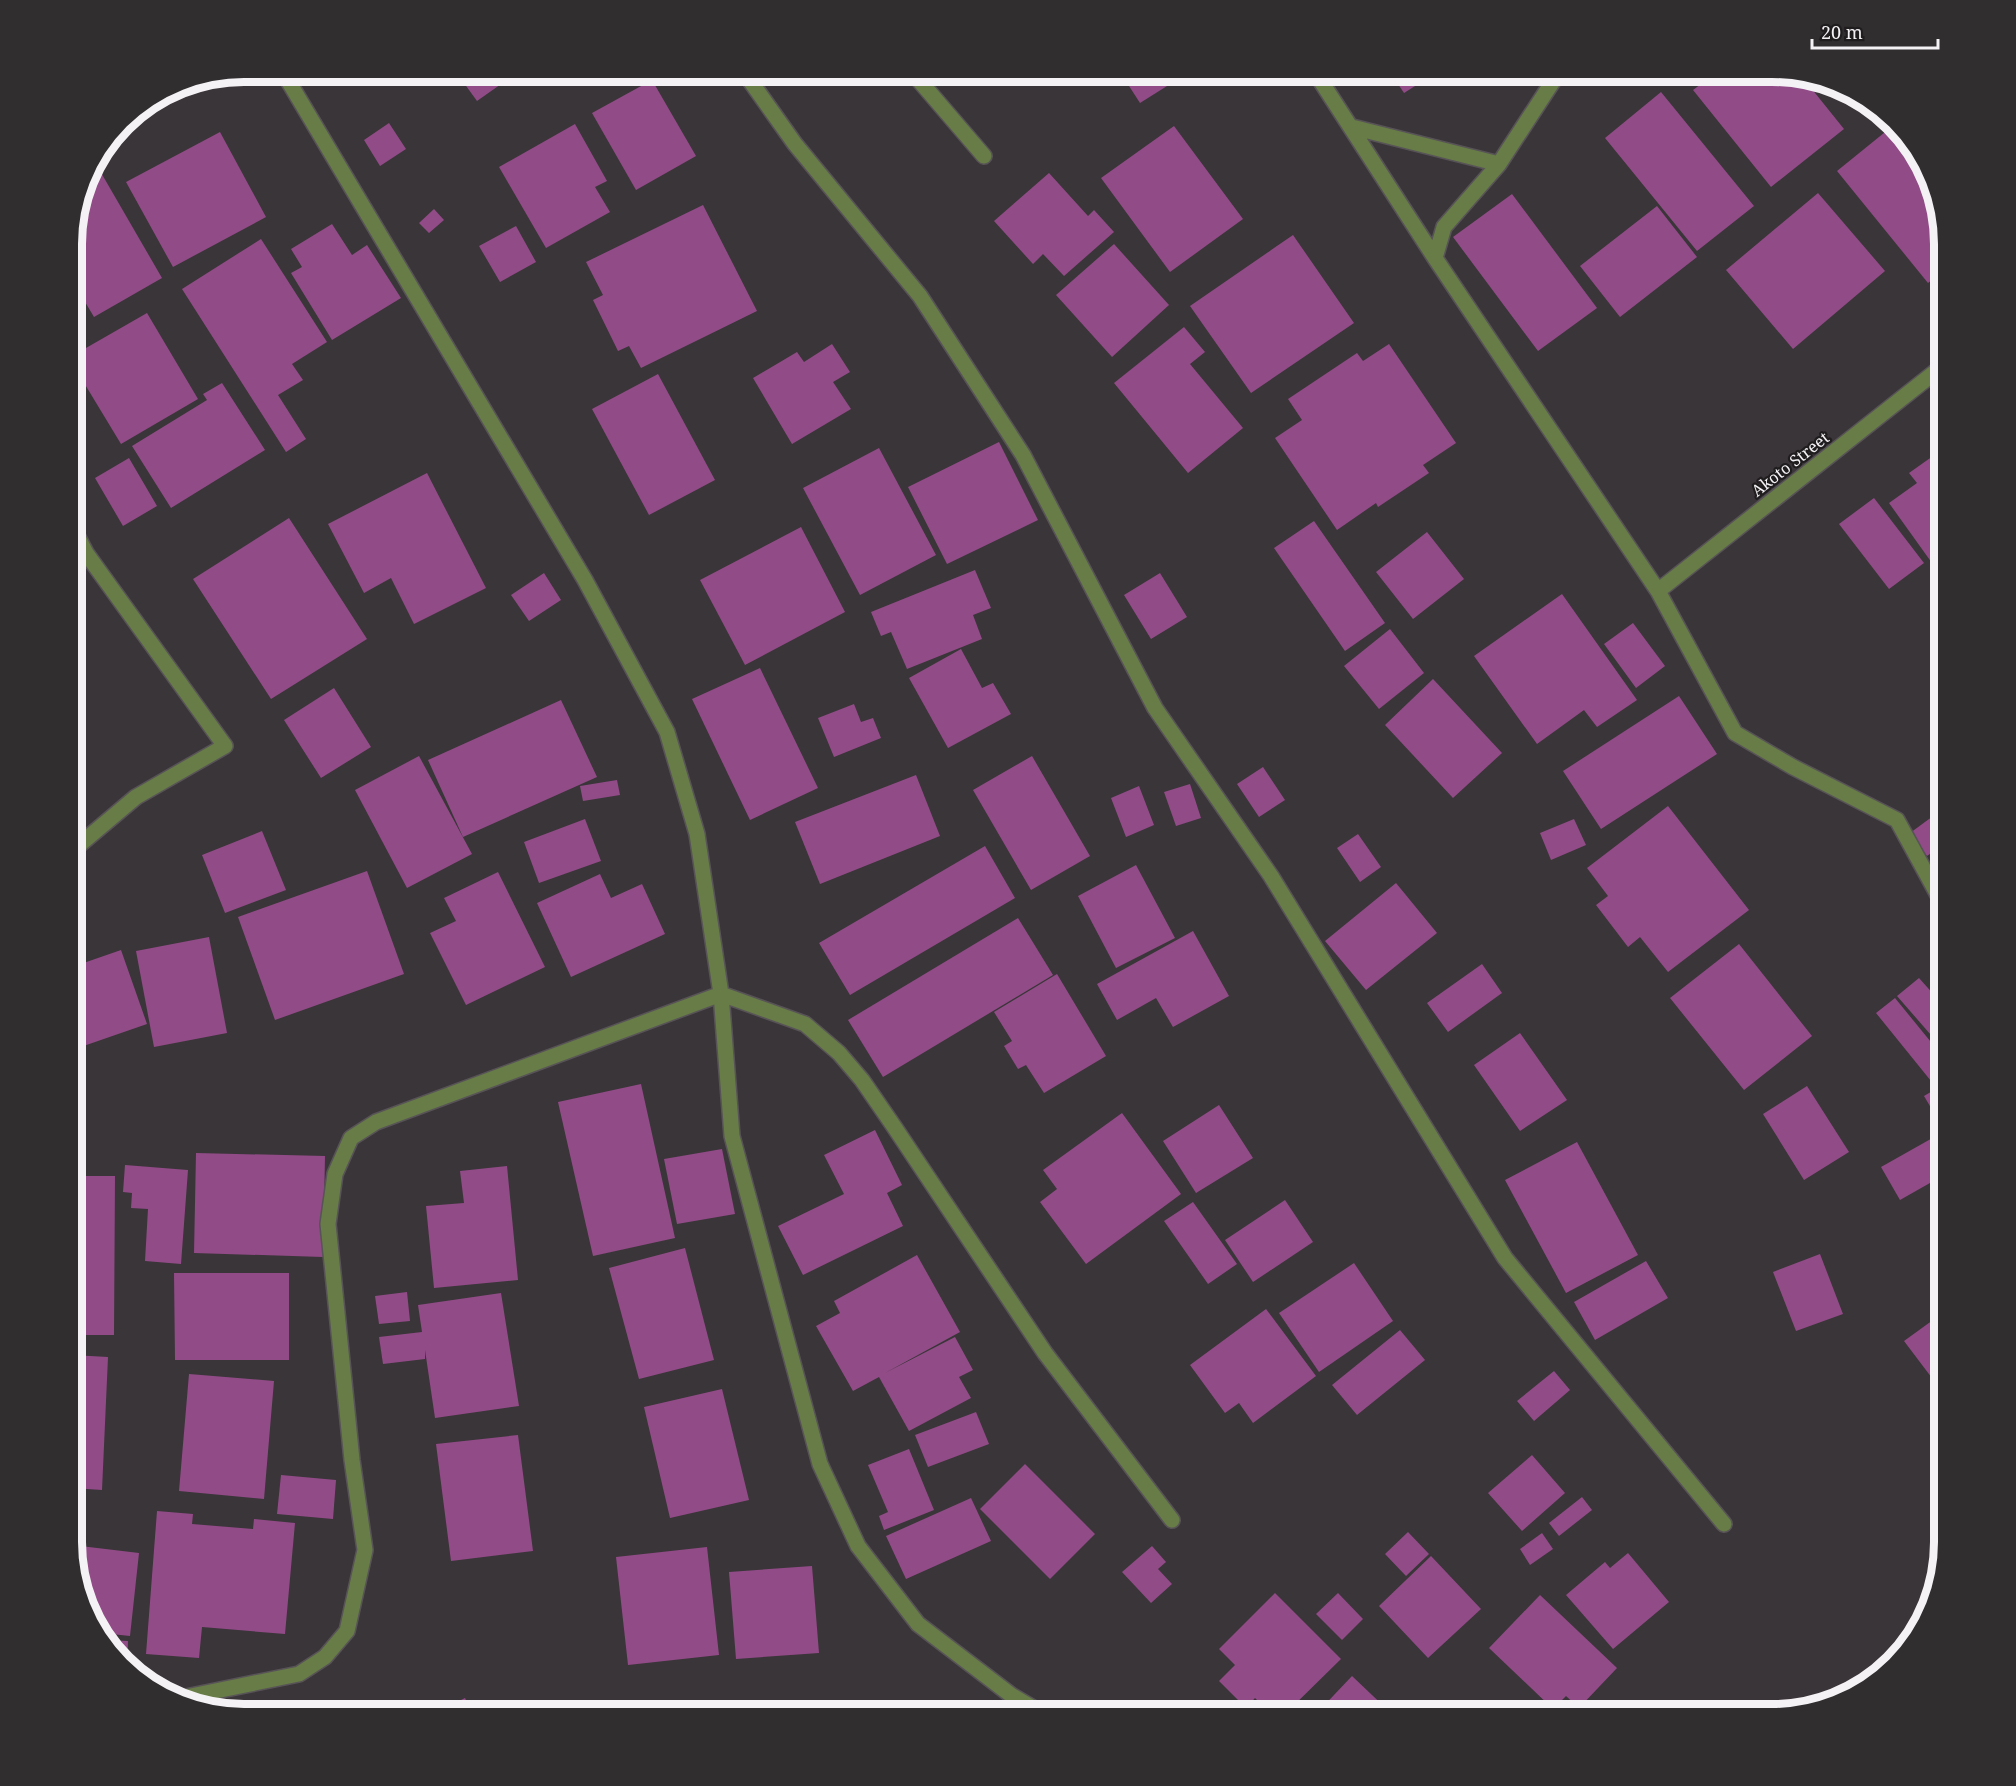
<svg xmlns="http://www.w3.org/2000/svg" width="2016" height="1786" font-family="'Noto Serif',serif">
<rect width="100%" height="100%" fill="#3a3539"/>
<path fill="#914b87" d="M456 72H518L477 101Z
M921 72H943L929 83Z
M1120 72H1169L1175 81 1140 103Z
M1390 72H1417L1423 81 1404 93Z
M1717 72H1772L1803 78 1844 129 1771 187 1693 90Z
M652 80 696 156 636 190 592 113Z
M1834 84 1838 85 1850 93 1845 98Z
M1661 92 1754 206 1697 251 1605 138Z
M389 123 406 149 380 166 364 140Z
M575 124 607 181 595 187 610 212 546 248 499 167Z
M1895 124 1931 178 1944 245V270L1928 283 1837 171Z
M1174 126 1243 219 1170 272 1101 178Z
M220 132 266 217 173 267 126 182Z
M96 164 162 278 94 317 72 280V233L90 169Z
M1049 173 1088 216 1094 210 1114 232 1064 276 1043 254 1033 264 994 221Z
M1818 193 1885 271 1793 349 1726 270Z
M1512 194 1597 308 1538 351 1453 237Z
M703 205 757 311 641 368 629 346 618 351 593 300 603 295 586 262Z
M1657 206 1697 257 1620 317 1580 266Z
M434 209 444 220 429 233 419 223Z
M332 224 352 255 367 245 401 298 332 340 291 273 302 267 291 249Z
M516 226 536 262 500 282 479 246Z
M1293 235 1354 323 1251 393 1190 306Z
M261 239 327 342 292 364 303 380 278 395 306 439 286 452 182 289Z
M1114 244 1169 305 1112 357 1056 295Z
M147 313 198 399 121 444 72 363V356Z
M1184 327 1205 352 1190 364 1243 428 1188 473 1114 383Z
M832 344 850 372 833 382 851 409 792 444 753 378 797 352 804 362Z
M1389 344 1456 443 1423 465 1429 473 1378 507 1376 503 1337 530 1275 438 1302 420 1288 399 1357 353 1363 361Z
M658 374 715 480 649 515 592 409Z
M222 383 265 450 171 508 132 446 207 400 203 394Z
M999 442 1038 520 947 564 908 487Z
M879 448 936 555 860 595 803 488Z
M1933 456 1939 465 1944 461V565L1937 570 1889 503 1917 483 1909 473Z
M129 458 157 506 123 526 95 478Z
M427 473 486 588 414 624 391 578 364 593 328 524Z
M1874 498 1924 563 1889 589 1839 524Z
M289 518 367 639 271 699 193 579Z
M1314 521 1385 623 1345 651 1274 548Z
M801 527 845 612 745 665 700 580Z
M1427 532 1464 579 1413 619 1376 572Z
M975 570 991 608 973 615 982 639 907 669 891 632 881 636 871 612Z
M544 573 561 600 529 621 511 595Z
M1160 573 1187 617 1151 639 1124 595Z
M1562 594 1637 700 1597 727 1584 710 1537 744 1474 656Z
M1633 623 1665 666 1636 688 1604 644Z
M1390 629 1424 673 1379 709 1344 666Z
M961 649 982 688 993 683 1011 714 948 748 909 678Z
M760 668 818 788 750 820 692 699Z
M1433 679 1502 753 1453 798 1385 725Z
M334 688 371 747 321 778 284 720Z
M1679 696 1717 754 1601 829 1563 771Z
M561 700 597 777 463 837 428 760Z
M854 704 861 722 873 718 881 738 834 757 818 718Z
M419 756 472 854 407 888 355 790Z
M1032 756 1090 856 1031 890 973 790Z
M1263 767 1285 800 1259 817 1237 784Z
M916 775 940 836 820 884 795 822Z
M617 780 620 795 583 801 580 786Z
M1190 784 1201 818 1176 826 1164 792Z
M1139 786 1154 825 1126 837 1111 798Z
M1668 806 1749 910 1668 972 1640 937 1628 947 1596 905 1608 896 1587 868Z
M1944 808V844L1927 856 1910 833Z
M585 819 601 861 539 883 524 842Z
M1574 819 1586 845 1551 860 1540 833Z
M262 831 286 890 225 913 202 855Z
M1358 834 1381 867 1360 882 1337 848Z
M985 846 1015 898 850 995 819 943Z
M1136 865 1175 938 1116 968 1078 896Z
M367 871 404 974 275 1020 238 917Z
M498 872 545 967 466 1005 430 933 456 921 444 898Z
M600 874 611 898 642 884 665 934 571 977 537 903Z
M1396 883 1437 933 1366 990 1325 941Z
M1018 918 1053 975 883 1077 848 1020Z
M1193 931 1229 996 1173 1027 1156 998 1117 1020 1097 984Z
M209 937 227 1033 154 1047 136 951Z
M1739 944 1812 1036 1744 1090 1670 998Z
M121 950 147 1024 72 1050V967Z
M1482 964 1502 993 1448 1032 1427 1003Z
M1057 974 1106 1056 1044 1093 1026 1065 1018 1069 1004 1046 1012 1041 994 1012Z
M1919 978 1944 1006V1050L1897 996Z
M1895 998 1944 1058V1070L1931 1081 1876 1013Z
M1520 1033 1567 1100 1520 1131 1474 1065Z
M641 1084 675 1238 593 1256 558 1102Z
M1944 1084V1114L1937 1118 1924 1096Z
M1807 1086 1849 1152 1804 1180 1763 1114Z
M1219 1105 1253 1158 1196 1193 1163 1141Z
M1122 1113 1181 1194 1086 1264 1040 1202 1057 1189 1043 1170Z
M875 1130 902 1185 887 1193 903 1226 803 1275 778 1226 844 1194 824 1155Z
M1936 1136 1944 1149V1175L1900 1200 1881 1167Z
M1577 1142 1638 1255 1566 1293 1505 1180Z
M722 1149 735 1214 677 1224 664 1159Z
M196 1153 325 1156 323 1257 194 1253Z
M125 1165 188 1170 181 1264 145 1261 148 1209 131 1208 132 1193 123 1192Z
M507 1166 518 1280 434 1288 426 1206 464 1203 460 1171Z
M72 1176H115L114 1335H72Z
M1285 1200 1313 1242 1253 1282 1225 1240Z
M1193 1202 1237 1264 1208 1284 1164 1221Z
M685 1248 714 1360 639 1379 609 1268Z
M1820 1254 1843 1314 1796 1331 1773 1272Z
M917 1255 960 1332 885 1373 955 1337 973 1370 959 1377 971 1398 909 1431 879 1377 853 1391 816 1326 840 1313 834 1301Z
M1646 1261 1668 1298 1595 1340 1574 1302Z
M1354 1263 1393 1321 1319 1372 1279 1313Z
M174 1273H289V1360H175Z
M407 1292 410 1321 379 1324 375 1296Z
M501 1293 519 1406 435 1418 425 1350V1359L383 1364 379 1337 422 1332 418 1305Z
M1266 1309 1316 1376 1253 1423 1239 1403 1225 1413 1190 1365Z
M1944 1312V1394L1904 1341Z
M1400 1330 1425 1360 1357 1415 1332 1385Z
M72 1355 108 1357 102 1490 72 1488Z
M1554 1371 1570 1390 1534 1421 1517 1401Z
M189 1374 274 1381 264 1499 179 1491Z
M722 1389 749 1500 670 1518 644 1407Z
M976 1412 989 1444 928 1467 915 1435Z
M518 1435 533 1551 451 1561 436 1444Z
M909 1449 934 1510 884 1530 879 1516 888 1512 868 1465Z
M1532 1455 1565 1493 1522 1531 1488 1493Z
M1025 1464 1095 1534 1050 1579 980 1509Z
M281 1475 336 1480 333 1519 277 1514Z
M1582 1497 1592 1510 1559 1536 1549 1523Z
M971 1498 991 1541 906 1579 886 1536Z
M157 1511 193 1514 192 1524 253 1529 254 1519 295 1523 285 1634 202 1627 199 1658 146 1654Z
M1408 1532 1429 1554 1406 1576 1385 1554Z
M1542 1533 1553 1549 1530 1565 1520 1549Z
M72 1545 139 1553 130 1636 102 1633 85 1608Z
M1152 1546 1166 1562 1158 1569 1172 1584 1151 1603 1122 1572Z
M707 1547 719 1655 628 1665 616 1557Z
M1628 1553 1669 1602 1613 1649 1566 1595 1605 1562 1610 1568Z
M1431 1556 1481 1609 1428 1658 1379 1606Z
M812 1566 819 1653 736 1659 729 1572Z
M1275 1593 1341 1659 1285 1714H1271L1255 1698 1246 1708 1219 1681 1235 1665 1219 1649Z
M1338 1593 1363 1619 1342 1640 1316 1614Z
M1540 1595 1617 1668 1579 1708 1566 1696 1553 1709 1489 1648Z
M107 1640 128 1641 127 1667 123 1664Z
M1352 1676 1392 1714H1316Z
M465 1698 471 1711 494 1700 501 1714H433Z
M1491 1705 1499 1714H1480Z"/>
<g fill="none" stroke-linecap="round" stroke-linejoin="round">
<g stroke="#585357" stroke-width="18">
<path id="minor" d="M283 72 585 580 667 732 697 834 721 994 732 1136 820 1464 858 1546 918 1624 1011 1695 1043 1714
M744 72 795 144 920 296 1023 455 1155 708 1271 876 1505 1258 1724 1524
M912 72 984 156
M1315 72 1435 258 1658 591 1735 733 1793 767 1897 820 1944 906
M1352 127 1499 164
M1435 258 1444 227 1499 164 1559 72
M72 564 86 553
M1658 591 1944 365
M72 851 136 797 225 746 86 553 72 526
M176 1699 299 1674 325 1657 347 1631 365 1550 352 1460 328 1224 335 1174 351 1138 376 1122 721 994 805 1024 839 1053 862 1080 895 1128 1045 1353 1172 1520"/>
</g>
<use href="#minor" stroke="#677c46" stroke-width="15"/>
</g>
<g text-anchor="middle" stroke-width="4.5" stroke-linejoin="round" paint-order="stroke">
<g font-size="16" fill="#f5f2f5" stroke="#201d1f">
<text transform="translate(1790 464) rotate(-38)" y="6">Akoto Street</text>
</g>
</g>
<path d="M0 0H2016V1786H0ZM244 82H1772A162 162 0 0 1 1934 244V1542A162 162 0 0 1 1772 1704H244A162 162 0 0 1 82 1542V244A162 162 0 0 1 244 82Z" fill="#312e30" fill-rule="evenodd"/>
<path fill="none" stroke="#f5f2f5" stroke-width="8" d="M244 82H1772A162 162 0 0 1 1934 244V1542A162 162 0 0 1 1772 1704H244A162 162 0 0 1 82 1542V244A162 162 0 0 1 244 82Z"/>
<path d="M1812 39v9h126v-9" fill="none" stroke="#f5f2f5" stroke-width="3"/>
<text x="1821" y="39" font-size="18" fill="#f5f2f5" stroke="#201d1f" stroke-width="4.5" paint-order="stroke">20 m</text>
</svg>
